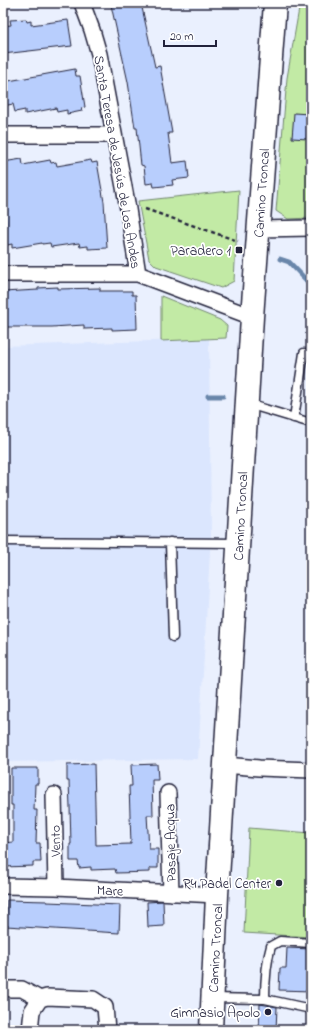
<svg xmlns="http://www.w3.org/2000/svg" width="314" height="1033" font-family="'Indie Flower',sans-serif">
<rect width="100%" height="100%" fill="#eaf0fe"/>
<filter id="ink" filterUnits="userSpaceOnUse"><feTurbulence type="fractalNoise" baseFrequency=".025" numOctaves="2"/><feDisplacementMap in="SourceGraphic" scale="8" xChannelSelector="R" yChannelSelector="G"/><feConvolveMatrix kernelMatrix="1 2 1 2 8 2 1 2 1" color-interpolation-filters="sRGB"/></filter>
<g filter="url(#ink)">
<path fill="#dbe6fe" d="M209 339 211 535 198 759 3 762V346Z"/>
<path fill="#c2eaa5" stroke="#728670" d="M300 3H311V218L288 219 276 211 287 78Z
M239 190 234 281 221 288 156 266 149 259 138 201Z
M161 296 220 320 227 326 226 338 161 341Z
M249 828 311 833V937L244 933Z"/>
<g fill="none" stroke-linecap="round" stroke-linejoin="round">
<path stroke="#6986aa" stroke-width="5" d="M280 259 289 262 311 285
M208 396H223"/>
</g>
<path fill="#b8cefd" stroke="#22223b" d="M119 3H141L155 67 160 66 172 133H168L172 163 187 161 189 178 172 180 173 185 154 187 153 183 146 184 144 166 141 165 137 128H135L128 82 111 5Z
M26 19 27 22 31 21V25L68 20 72 46 3 54V26L11 25 10 20Z
M75 69 76 76H80L85 107 81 108 82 111 67 114V110L57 112 56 108 25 114V110L15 112 13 104 3 106V82Z
M294 113 309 114 307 139 292 138Z
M22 159 23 165 50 160 51 163 56 162 57 166 91 160 92 163 97 162 104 202 107 248 88 249V246L80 247 79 243 51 247 50 243 42 244V243L12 248V244L3 246V228H7L3 201V162Z
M58 287V289L100 288V291H132V295H136L137 329 112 330V328L84 329V325L52 327H3V292L38 290V288Z
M94 764 96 845 131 844 129 786H132L131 765 157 764 158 780H152L153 815H147L149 849H158V868H150V872L116 873 115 869 91 870V867L79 868 78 861H70V844H71L70 807 69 781H67V765Z
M11 768H38V784H35L34 810H37L36 843H40L41 862H33V866L3 867V843L13 842V805H11Z
M7 900 47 901V902L120 905 119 933 6 926Z
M163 901 164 926 148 927 147 902Z
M287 948 311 949V991L279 990 280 968H286Z
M260 1004 277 1007 276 1030H259Z"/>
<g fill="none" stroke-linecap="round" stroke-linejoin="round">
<g stroke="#22223b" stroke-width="11">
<path id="service" d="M248 404 311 423
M294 418 304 353 311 354
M3 541 238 543
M170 542 173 637
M213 998 265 999C265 982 266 963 271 946L280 941 311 943
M265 999 311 1009"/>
</g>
<g stroke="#22223b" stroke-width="18">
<path id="minor" d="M82 3 92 30 99 54 127 203 138 274
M3 135H114
M259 229 311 228
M3 274H138L252 317
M225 765 259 768 311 770
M168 793 171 893
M54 795 56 887
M3 886 56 887 217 895
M10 989H22L40 999 47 997 93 999 105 1007 107 1030
M30 1030 32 1011 40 999"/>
</g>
<g stroke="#22223b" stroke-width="25">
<path id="primary" d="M211 1030 217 895 252 317 275 3"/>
</g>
<path stroke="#22223b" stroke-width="2.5" stroke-dasharray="4 3" stroke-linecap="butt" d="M145 209 238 241"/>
<use href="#service" stroke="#fff" stroke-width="8"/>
<use href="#minor" stroke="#fff" stroke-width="15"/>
<use href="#primary" stroke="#fff" stroke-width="22"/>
</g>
</g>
<g fill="#22223b" stroke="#fff" stroke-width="1.5">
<rect x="235" y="246" width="8" height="8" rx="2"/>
<circle cx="279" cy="883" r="4"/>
<circle cx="268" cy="1012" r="4"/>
</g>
<g text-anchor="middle" stroke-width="3.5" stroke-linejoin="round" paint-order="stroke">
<g font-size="14" fill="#22223b" stroke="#fff">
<text transform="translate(118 162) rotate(80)" y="5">Santa Teresa de Jesús de Los Andes</text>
<text transform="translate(261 193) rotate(-86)" y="5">Camino Troncal</text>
<text transform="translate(240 516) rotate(-87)" y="5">Camino Troncal</text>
<text transform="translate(55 841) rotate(-91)" y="5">Vento</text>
<text transform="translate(170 843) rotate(-91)" y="5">Pasaje Acqua</text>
<text transform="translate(110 890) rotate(3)" y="5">Mare</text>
<text transform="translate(215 948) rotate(-87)" y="5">Camino Troncal</text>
</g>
<g font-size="14" fill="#22223b" stroke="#fff" text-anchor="end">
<text x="231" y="255">Paradero 1</text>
<text x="271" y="888">R4 Padel Center</text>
<text x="260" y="1017">Gimnasio Apolo</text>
</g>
</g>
<rect width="314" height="1033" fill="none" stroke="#fff" stroke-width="16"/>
<rect x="8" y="8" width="298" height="1017" fill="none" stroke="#22223b" stroke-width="1.5" filter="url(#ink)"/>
<path d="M164 40v6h52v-6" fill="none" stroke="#22223b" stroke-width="2"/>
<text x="170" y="40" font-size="12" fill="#22223b" stroke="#ffffff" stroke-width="3" paint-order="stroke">20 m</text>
</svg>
